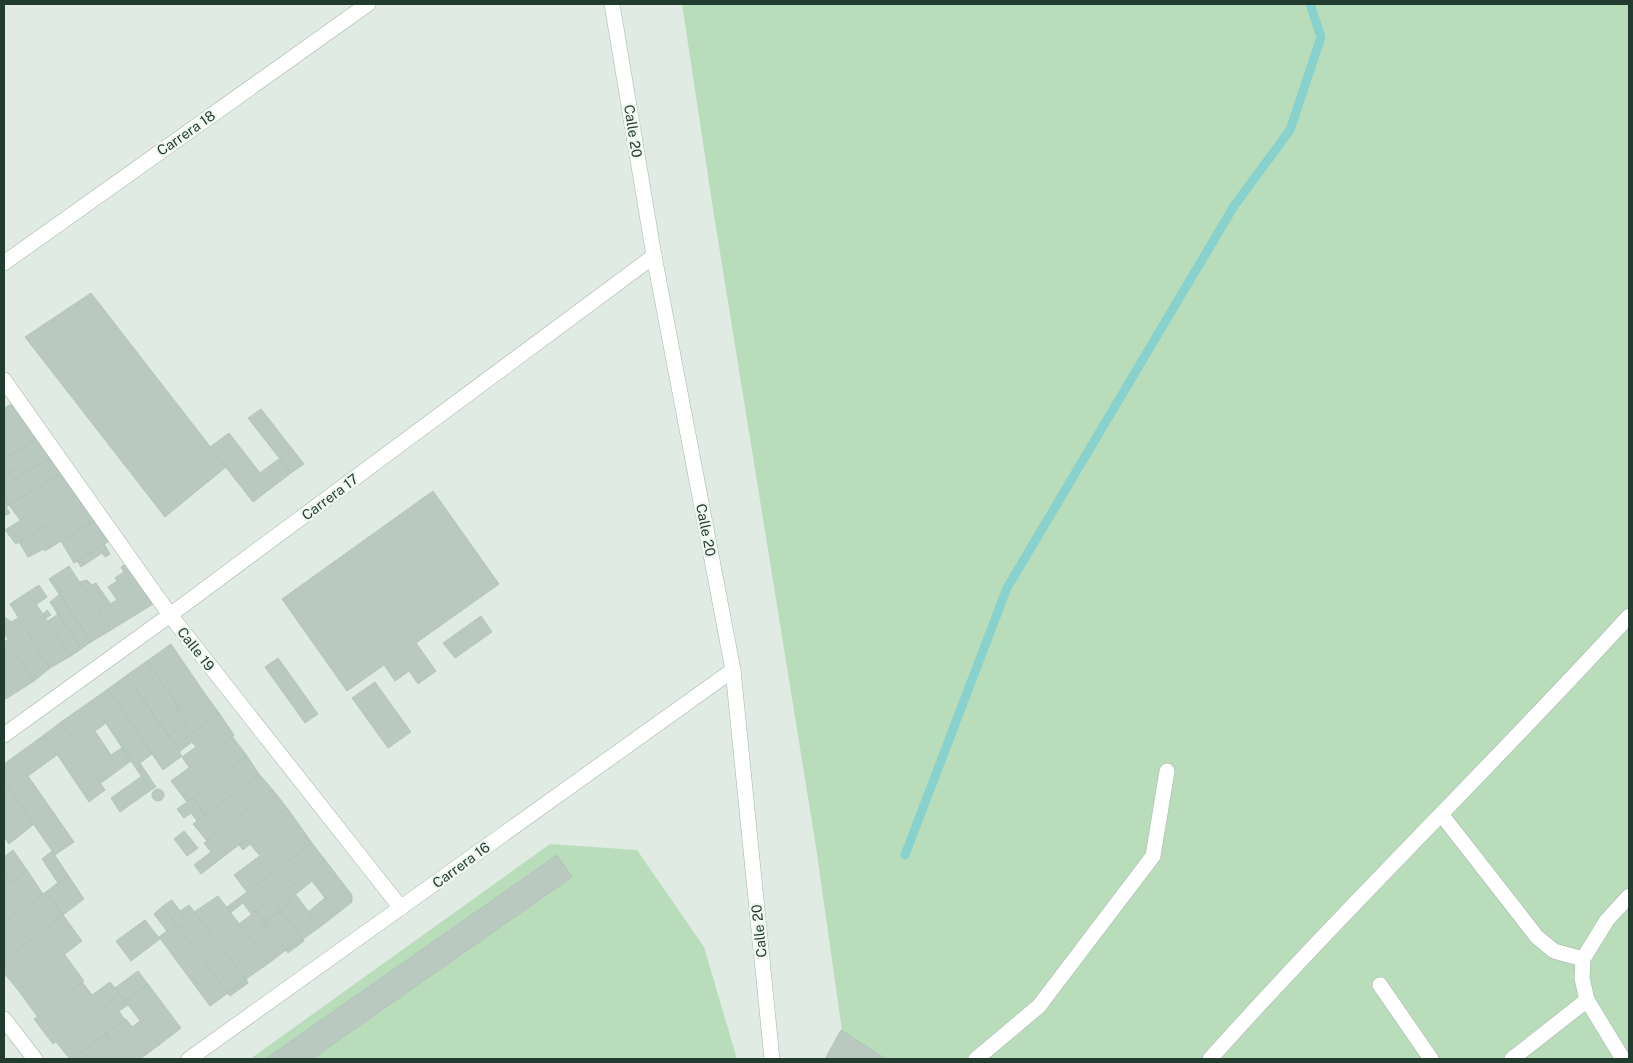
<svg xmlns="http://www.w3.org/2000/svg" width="1633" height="1063" font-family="'Public Sans',sans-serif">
<rect width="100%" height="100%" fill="#e0ebe4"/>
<path fill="#b9ddbb" d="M682 4H1629V1059H846L816 847 713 209Z
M550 844 637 850 704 947 737 1059H250Z"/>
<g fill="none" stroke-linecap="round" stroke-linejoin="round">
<path stroke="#88d1cd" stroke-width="9" d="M905 855 1007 588 1234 206 1290 130 1321 37 1310 4"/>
</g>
<path fill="#b9c9bf" stroke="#b3c5ba" d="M91 293 226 467 165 517 25 337Z
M14 403 27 420 4 433V408Z
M261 409 304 464 291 473 248 418Z
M27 420 37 438 4 459V433Z
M229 433 260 473 280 458 291 473 253 502 210 447Z
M37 438 51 457 23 474 18 467 4 476V459Z
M51 457 61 473 9 505 4 497V486Z
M18 467 23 474 5 485 4 476Z
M61 473 72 488 20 520 9 505Z
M72 488 84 502 16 544 5 530Z
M433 491 499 584 416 643 436 671 418 684 409 671 395 681 384 665 347 691 282 599Z
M4 497 9 505 4 509Z
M84 502 95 520 45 551 44 549 28 557 19 542Z
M6 507 10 513 4 516V509Z
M95 520 108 542 74 563 61 541Z
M104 544 110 554 105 557 102 553 81 567 77 561Z
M124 565 153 604 111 630 99 610 117 600 108 587 117 581 115 578 124 572 121 567Z
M69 566 111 630 91 642 49 579Z
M87 580 92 585 96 583 110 603 99 610 79 582Z
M39 585 47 597 37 604 28 592Z
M28 592 71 656 50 668 10 604Z
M60 594 65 602 55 610 50 602Z
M65 602 91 642 81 649 55 610Z
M47 610 51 615 46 618 43 614Z
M58 614 81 649 71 656 48 621Z
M481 616 492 632 455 658 443 643Z
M6 618 11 622 18 618 50 668 34 681 4 633V619Z
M8 640 34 681 4 700V642Z
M171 644 203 691 179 708 147 661Z
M278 658 318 714 305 723 265 667Z
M147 661 179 708 159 723 127 675Z
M127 675 182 756 163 770 108 689Z
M375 682 411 732 388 748 352 698Z
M108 689 152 754 140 763 142 766 137 770 91 701Z
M203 691 219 713 175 746 168 736 186 723 177 710Z
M91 701 106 723 95 731 111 755 123 747 131 761 101 783 61 722Z
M177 710 186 723 168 736 159 723Z
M219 713 234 735 189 767 182 757 196 747 192 742 179 752 175 746Z
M61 722 105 790 89 802 44 735Z
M44 735 57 755 28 776 74 842 55 855 4 782V764Z
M232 736 247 756 187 802 171 781Z
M247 756 259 774 205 815 193 798Z
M142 766 156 787 151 790 137 770Z
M259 774 273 790 207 841 193 824Z
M142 776 151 790 120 812 111 798Z
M4 782 34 824 9 844 4 837Z
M152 795a6 6 0 1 1 12 0a6 6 0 1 1-12 0Z
M273 790 287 808 201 874 194 865 211 852 204 843Z
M193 798 205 815 197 821 191 813 184 818 177 809Z
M287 808 300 826 259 855 250 844 243 850 239 845Z
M300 826 312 843 247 892 234 875Z
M184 831 198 848 187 856 174 839Z
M312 843 325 860 252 915 243 903 230 913 227 907Z
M13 850 27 870 11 882 4 872V857Z
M52 851 68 875 58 883 42 859Z
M557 855 572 877 312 1059H265Z
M325 860 352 895V902L320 927 308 912 325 898 312 881 296 894 290 887Z
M27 870 43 894 4 923V888Z
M4 872 11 882 4 888Z
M68 875 84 899 63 915 47 891Z
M290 887 320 927 303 939 281 911 292 902 285 891Z
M47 891 63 915 4 960V923Z
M285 891 292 902 281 911 273 900Z
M218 896 269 963 246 979 194 912Z
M172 900 188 922 179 928 163 906Z
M273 900 281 911 264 922 256 911Z
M189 905 246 979 228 993 179 928 188 922 180 911Z
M163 906 176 924 167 931 154 914Z
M256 911 266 924 249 937 239 924Z
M281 911 303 939 286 950 264 922Z
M63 915 82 941 18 990 4 973V960Z
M145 920 160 939 131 961 116 941Z
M176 924 228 993 210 1006 159 937Z
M266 924 286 950 269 963 249 937Z
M303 939 304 941 288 953 286 950Z
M65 955 84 981 37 1016 18 990Z
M138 971 148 984 125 1001 115 988Z
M246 979 248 983 230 996 228 993Z
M82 982 92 995 110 982 120 994 53 1044 34 1019Z
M148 984 181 1028 159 1045 125 1001Z
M120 994 128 1005 119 1011 125 1020 72 1059H70L56 1042Z
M126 1019 132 1027 140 1021 159 1045 140 1059H125L105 1034Z
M841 1030 886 1059H825Z
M105 1034 125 1059H72Z"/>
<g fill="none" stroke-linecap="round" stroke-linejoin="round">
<g stroke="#a3b3aa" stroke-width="16">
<path id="street" d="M4 263 368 4
M4 380 170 615 401 908
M4 735 170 615 654 256
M1441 814 1537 937 1554 951 1583 959 1607 920 1629 896
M1583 959 1582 978 1587 1000 1623 1059
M1380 985 1431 1059
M4 1019 35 1059
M189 1059 733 670
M976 1059 1039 1006 1153 856 1167 771
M1210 1059C1346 907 1492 766 1629 616
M1512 1059 1587 1000"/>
</g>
<g stroke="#9fb7aa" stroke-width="16">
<path id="secondary" d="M612 4 654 256 733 670 772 1059"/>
</g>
<use href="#street" stroke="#fff" stroke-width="15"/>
<use href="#secondary" stroke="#fff" stroke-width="15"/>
</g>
<g text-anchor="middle" stroke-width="5" stroke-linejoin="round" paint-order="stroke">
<g font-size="14" fill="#213c2f" stroke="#f1f8f3">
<text transform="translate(633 131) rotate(81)" y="5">Calle 20</text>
<text transform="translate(186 133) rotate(-35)" y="5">Carrera 18</text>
<text transform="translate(330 497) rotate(-37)" y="5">Carrera 17</text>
<text transform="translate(706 530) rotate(79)" y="5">Calle 20</text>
<text transform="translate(196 649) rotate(52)" y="5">Calle 19</text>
<text transform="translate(461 865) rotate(-36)" y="5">Carrera 16</text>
<text transform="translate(759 931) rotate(-96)" y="5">Calle 20</text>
</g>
</g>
<rect width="1633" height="1063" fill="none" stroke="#213c2f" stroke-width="10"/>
</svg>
